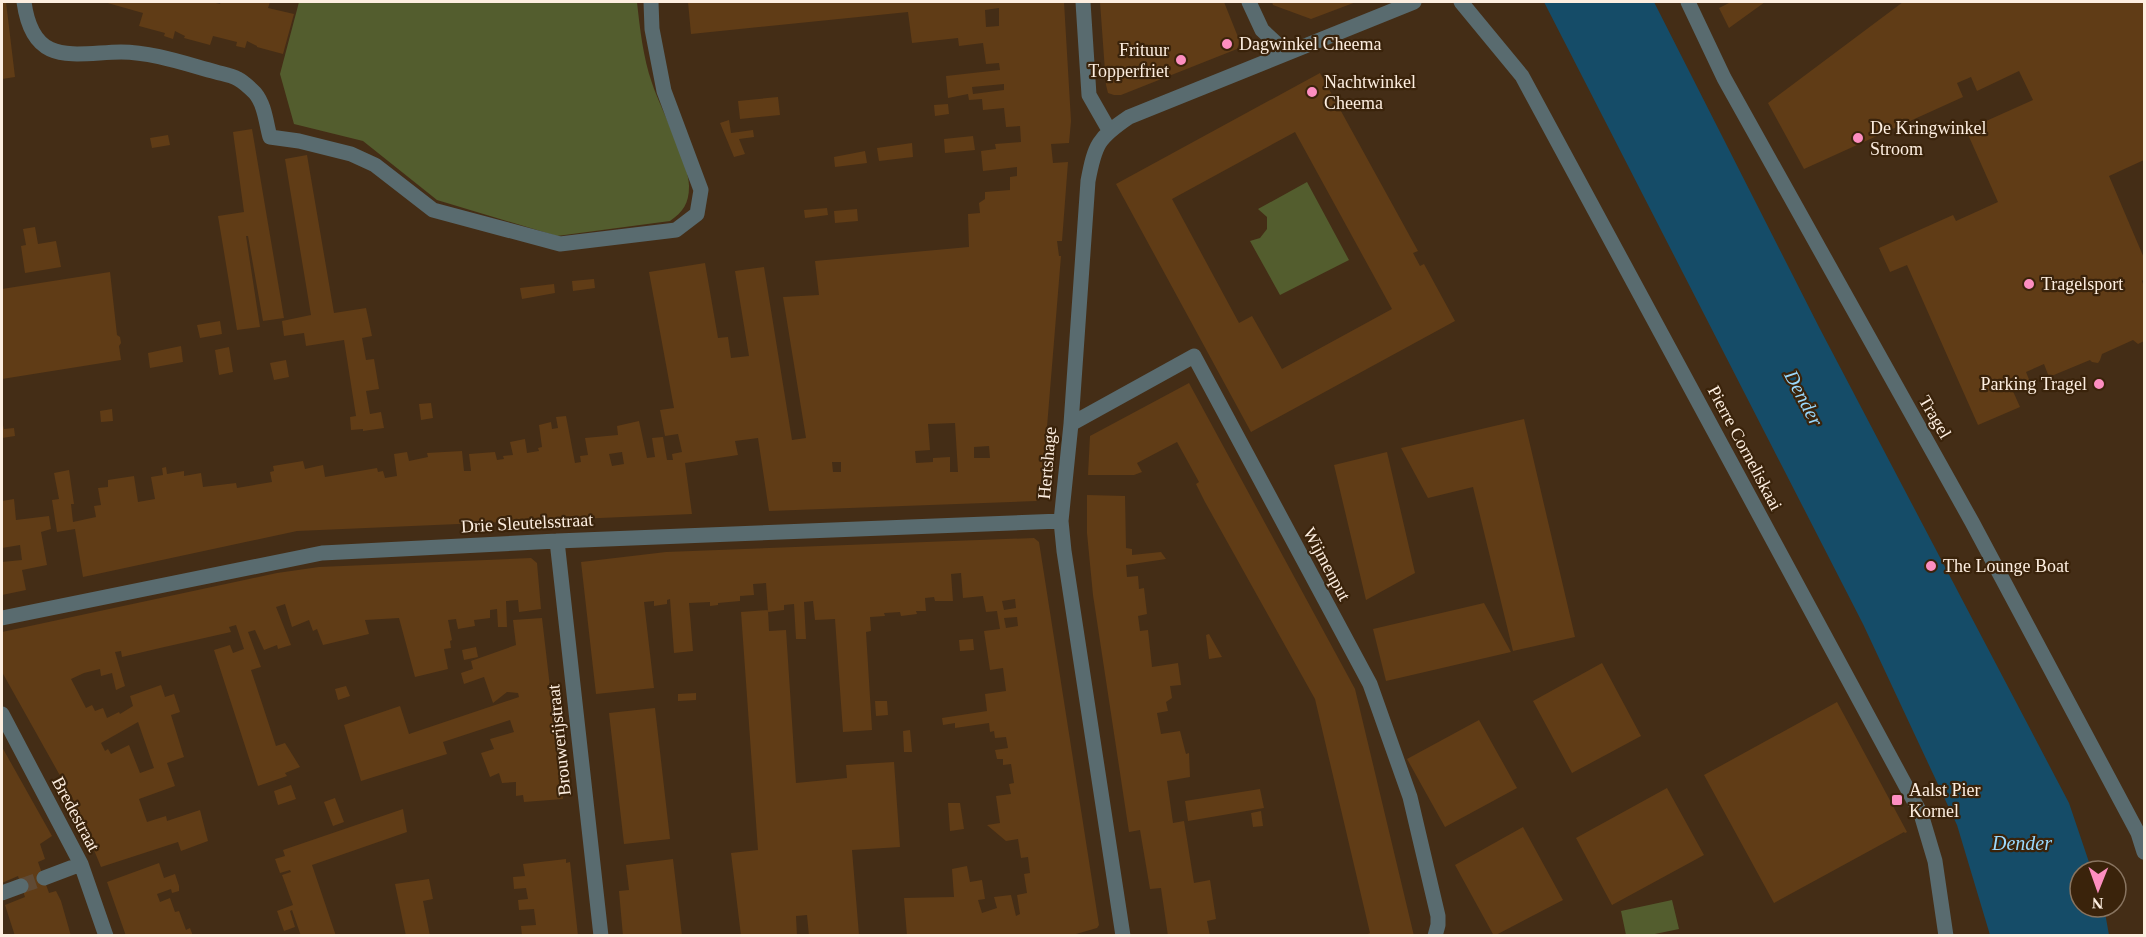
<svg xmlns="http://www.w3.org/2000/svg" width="2146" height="937" font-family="Georgia,serif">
<rect width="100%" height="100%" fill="#442d16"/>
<path fill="#535d2e" d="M299 2H637C640 29 643 57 652 83 660 108 690 164 689 187 689 203 683 212 670 221L557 236 437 200 363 141 294 124 280 74Z
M1307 182 1349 260 1280 295 1250 241 1260 238 1267 229V217L1258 209Z
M1672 900 1679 929 1650 935H1626L1621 911Z"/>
<path fill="#154c68" d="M1544 2H1654L1820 329 2069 803 2092 871H2080V907H2104L2109 935H1990L1957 825 1863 624Z"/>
<path fill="#603c16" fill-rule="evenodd" d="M2 2H6L15 77 2 79Z
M104 2H211L220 4 221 2H270L268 8 294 14 283 54 257 47V46L247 41 245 48 236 46 237 42 213 36 210 45 184 38 185 36 175 31 173 39 164 36 165 33 139 26 143 13Z
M688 2H1064L1071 121 1069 143 1051 144 1053 163 1068 162 1062 241H1057L1059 256H1061L1046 439 1041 496 1036 501 769 511 758 438 735 441 738 455 685 463 692 514 297 531 83 577 75 529 57 532 52 500 59 499 54 473 69 470 74 504H71L73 522 96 517 94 506 101 505 98 488 108 487V480L134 476 138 502 155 499 151 477 163 475 162 468 166 467 167 474 184 471V476L201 473 203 487 236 483 237 488 272 482 270 472 274 471 273 466 303 461 305 469 323 465 325 477 377 468 378 472 383 471 385 478 397 476 394 454 407 452 409 461 428 457 427 453 462 451 464 471H471L469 454 495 452 497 460 504 459 503 456 513 455 510 442 525 439 527 453 539 451 538 448 542 447 539 425 551 422 552 429 558 428 556 417 566 416 575 463 581 462 580 456 588 455 585 438 618 435 617 426 639 421 647 458 655 457 652 438 663 437 667 460H673L672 454 682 452 678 434 665 436 660 410 674 408 649 272 705 263 718 338 728 337 731 358 749 356 735 271 764 267 792 440 806 438 783 297 819 295 815 261 969 247 968 214 980 213 979 203 985 199V192L1010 190V177L1017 176V167L983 171 981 151 996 149 995 144 1021 142 1020 126 1006 127 1004 108 983 110 982 99 969 100 968 94 948 98 946 76 1000 70 999 63 986 64 983 43 959 46 958 38 912 43 908 12 691 34ZM999 8V26L986 27 985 10ZM1004 84V90L973 94 972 87ZM955 423 958 472H950V457L933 458V462L916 463 915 451 930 450 928 424ZM989 446 990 458H974V447ZM622 452 624 464 612 466 609 454ZM832 462H841V472H833Z
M1100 2H1224L1240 42 1237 49 1121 95H1114L1108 93 1106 85Z
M1272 2H1356L1311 19 1273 5Z
M1731 2H1765L1729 28 1719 8Z
M1903 2H2144V160L2109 176 2144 258V279L2142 281 2144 287V341L2138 344 2133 340 2102 354 2100 360 2098 363 2092 362 2090 360 2049 377 2044 364 2026 372 2032 387 2022 392 2015 376 2008 380 2020 407 1978 425 1907 265 1890 272 1879 248 1953 215 1956 221 1998 202 1966 130 2033 100 2019 71 1977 91 1971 77 1957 83 1963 97 1804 169 1768 103Z
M1320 73 1418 251 1413 253 1420 266 1424 264 1455 321 1251 432 1116 184ZM1295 132 1392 309 1282 369 1252 316 1239 323 1172 199Z
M778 97 780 115 740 119 738 101Z
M948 104 949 114 935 116 934 105Z
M729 120 731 133 753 130 754 137 739 139 745 154 734 157 720 123Z
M252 129 284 318 263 321 248 236H246L260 327 237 330 218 216 244 212 233 132Z
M168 135 170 145 152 148 150 138Z
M973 136 975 150 945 153 944 139Z
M912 143 913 157 879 161 877 148Z
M865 151 867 163 835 167 834 157Z
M307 155 334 313 366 308 372 336 362 338 366 360 374 359 379 389 366 391 370 414 381 412 384 428 363 431V429L351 430 350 417 356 416 344 340 306 346 304 333 284 336 282 321 311 315 285 159Z
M827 208 828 215 805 218 804 210Z
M857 209 858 221 835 223 834 211Z
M35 227 38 244 56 241 61 267 25 273 21 246 26 245 23 229Z
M110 272 117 335 120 337 121 343 119 346 121 360 2 379V289Z
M594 279 595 288 573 291 572 281Z
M554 284 555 293 522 299 520 288Z
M220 321 222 334 200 338 197 325Z
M181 346 183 362 150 368 148 353Z
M229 347 233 372 219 375 215 350Z
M286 360 289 377 274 380 270 363Z
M1189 383 1355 689 1414 936H1363L1370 933 1315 699 1205 502 1196 484 1199 482 1177 442 1137 463 1142 472 1134 475H1088L1090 436Z
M431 403 433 418 421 420 419 404Z
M112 409 113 421 101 422 100 411Z
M1524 419 1575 637 1513 651 1473 487 1428 498 1401 448Z
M2 421 4 429 14 428 15 436 2 438Z
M1387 452 1415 573 1366 600 1334 465Z
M1087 495 1125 496 1126 548 1132 549V555L1161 552 1166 559 1126 565 1127 577 1138 576 1139 589 1144 588 1147 614 1138 616 1140 631 1148 630 1152 667 1178 663 1181 685 1170 686 1172 698 1166 702 1168 711 1157 713 1161 734 1180 731 1186 754 1189 753 1190 777 1167 781 1173 823 1184 821 1194 883 1210 880 1216 919 1207 921 1210 936H1168L1161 888 1150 889 1140 830 1129 832 1093 595 1087 533Z
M14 499 16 520 49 516 51 529 41 532 47 565 22 570 26 590 2 595V562L22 560 20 545 2 548V501Z
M1034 538 1039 542 1099 925 1097 928 1069 936H907L904 898 954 897 952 869 967 866 970 882 982 880 985 899 978 900 982 913 997 908 994 897 1011 895 1016 916 1020 914 1017 895 1027 893 1024 874 1030 873 1028 857 1021 858 1018 839 1006 841 987 825 1000 823 996 796 1011 794 1009 784 1014 783 1011 764 1003 765V759H997L995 750 1008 748 1006 737 995 738 994 731 990 732 989 723 955 728V723L943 725 942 718 987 711 985 694 1006 691 1003 668 990 670 984 631 1000 629 997 611 986 612 983 596 963 598 961 573 951 574 953 601H935L934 597 925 598 926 611H916L917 614 901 616 900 612 884 613 885 616 870 617 871 631 866 632 872 730 843 732 835 619 815 620 813 601 804 602 806 639H796L794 604 784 605V610L768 612 766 583 753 584 754 595 740 596V601L718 603V605L710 606V602L689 603 693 651 674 653 670 599 667 600V604L654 606V601L644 602 654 688 596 694 581 562 666 552ZM1015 599 1016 608 1004 610 1002 601ZM1017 617 1018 626 1006 628 1004 618Z
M531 558 537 563 541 609 519 612 518 600 506 601 507 627H498L497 609 490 610V618L474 620 475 626 458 629 456 619 448 620 452 640 450 641 451 648 444 649 448 669 415 677 399 618 365 620 369 634 323 645 317 629 313 631 309 620 292 627 285 604 276 607 291 645 278 649 277 645 264 650 255 630 248 632 261 667 251 670 276 746 285 743 300 767 285 773 287 776 258 786 214 650 230 645 233 653 244 649 236 625 229 627 231 632 160 648 122 657 121 651 115 652 125 686 116 690 112 673 101 676 100 669 84 673 71 679 86 708 92 705 95 711 103 708 107 718 119 712 120 714 133 706 130 696 161 685 165 697 174 694 180 712 171 715 184 757 167 763 175 786 139 799 147 822 166 816 167 821 200 810 208 841 181 851 178 842 101 867 72 797 2 672V632L277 573 319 567ZM138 722 154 768 140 773 129 745 111 754 108 749 105 751 101 743Z
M1484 603 1511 652 1386 681 1373 629Z
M768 610 769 631 786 630 796 783 847 778 846 765 894 762 900 847 852 850 859 935 809 936 807 915 796 916 797 936H741L731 853 758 850 741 612Z
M542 618 563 799 524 802 523 795 516 796V782L502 783 499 773 490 777 481 753 494 749 490 739 514 732 510 720 443 742 447 754 361 781 344 725 400 706 409 734 519 697 518 693 507 692 493 703 484 677 464 684 461 673 473 669 471 661 516 645 513 620Z
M1209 634 1222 657 1209 659 1206 635Z
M973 639 974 650 960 651 959 640Z
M476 647 478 657 464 660 462 650Z
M1602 663 1641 736 1572 773 1533 701Z
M346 686 350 696 338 700 335 689Z
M696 693V700L678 701V694Z
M875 701H887L888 715 876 716Z
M1837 702 1907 832 1905 833 1904 832 1774 903 1704 775Z
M655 708 670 839 624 844 609 713Z
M1479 720 1517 788 1445 827 1407 759Z
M910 730 912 752H904L903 731Z
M2 747 52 836 40 844 45 859 38 862 49 893 56 891 61 901 71 936H15L5 905 25 897 18 876 2 883Z
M291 785 296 799 278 805 274 791Z
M1667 788 1704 855 1612 905 1576 838Z
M1260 789 1264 808 1188 821 1185 801Z
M335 798 344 822 333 826 324 802Z
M948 803H960L964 829 950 831Z
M403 809 407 832 312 865 336 936H301L292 910 290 911 295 927 284 931 277 911 293 905 282 875 291 872 290 870 280 873 275 859 285 856 283 850Z
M1261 811 1263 826 1253 827 1251 813Z
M1523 827 1563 900 1494 936 1455 865Z
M566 859V863L570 862 578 936H522L521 926 536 925 534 909 519 910 518 900 528 899 526 888 514 889 513 877 525 876 523 864Z
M673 859 682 936H623L619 891 629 890 626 865Z
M159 863 164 878 175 874 179 886V891L172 893 171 889 157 894 160 902 170 898 175 912 179 911 186 930 190 928 193 936H126L107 882Z
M429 879 433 899 423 901 430 936H406L395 884Z"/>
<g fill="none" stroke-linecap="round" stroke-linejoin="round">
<path stroke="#604a34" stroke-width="15" stroke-dasharray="15 8" stroke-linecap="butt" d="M21 886 44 878"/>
<path stroke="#596b6f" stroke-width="15" d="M24 2C33 67 72 53 121 52 152 52 186 64 216 72 223 74 231 75 238 79 244 82 251 89 255 93 265 105 266 123 270 137L299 141 351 154 375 165 433 210 560 244 676 230 697 214 701 190 664 91 652 29 651 2
M1083 2 1089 95 1109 130
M1249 2 1262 30 1277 44 1281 54
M1461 2 1522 76 1921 814 1935 861 1946 936
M1688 2 1724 78 1972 522 2138 833 2144 852
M1071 424 1194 356 1370 684 1410 797 1438 916V925L1435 936
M557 541 601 936
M2 618 322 553 557 541 1061 521
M2 714 81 864 106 936
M44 878 81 864
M2 893 21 886
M1123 936 1064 551 1061 521 1071 424 1088 181C1095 144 1098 138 1129 117L1414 2"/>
</g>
<g fill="#fd8ec0" stroke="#3a230b" stroke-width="2">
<circle cx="1227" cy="44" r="6"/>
<circle cx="1181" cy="60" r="6"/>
<circle cx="1312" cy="92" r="6"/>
<circle cx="1858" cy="138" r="6"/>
<circle cx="2029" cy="284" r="6"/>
<circle cx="2099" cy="384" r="6"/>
<circle cx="1931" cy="566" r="6"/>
<rect x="1891" y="794" width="12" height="12" rx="3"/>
</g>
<g text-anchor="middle" stroke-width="4.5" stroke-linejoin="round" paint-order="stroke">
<g font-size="18" fill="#fdeee0" stroke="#3a230b" text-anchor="start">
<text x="1239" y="50">Dagwinkel Cheema</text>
<text x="1169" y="56" text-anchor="end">Frituur<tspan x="1169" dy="21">Topperfriet</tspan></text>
<text x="1324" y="88">Nachtwinkel<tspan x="1324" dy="21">Cheema</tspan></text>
<text x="1870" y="134">De Kringwinkel<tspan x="1870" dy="21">Stroom</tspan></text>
<text x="2041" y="290">Tragelsport</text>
<text x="2087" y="390" text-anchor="end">Parking Tragel</text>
<text x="1943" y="572">The Lounge Boat</text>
<text x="1909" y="796">Aalst Pier<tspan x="1909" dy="21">Kornel</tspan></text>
</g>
<g font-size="18" fill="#fdeee0" stroke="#3a230b">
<text transform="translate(1935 417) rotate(60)" y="6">Tragel</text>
<text transform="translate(1745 448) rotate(62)" y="6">Pierre Corneliskaai</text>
<text transform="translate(1047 463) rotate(-85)" y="6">Hertshage</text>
<text transform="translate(527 523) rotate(-3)" y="6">Drie Sleutelsstraat</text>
<text transform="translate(1327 564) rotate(62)" y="6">Wijmenput</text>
<text transform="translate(559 740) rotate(-96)" y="6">Brouwerijstraat</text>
<text transform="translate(76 814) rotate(62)" y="6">Bredestraat</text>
</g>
<g font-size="20" font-style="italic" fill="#9ad9fe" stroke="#3a230b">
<text transform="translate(1804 398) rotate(62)" y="7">Dender</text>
<text x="2022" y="850">Dender</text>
</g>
</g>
<rect width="2146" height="937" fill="none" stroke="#fdeee0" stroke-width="6"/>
<g transform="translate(2098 889) rotate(181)"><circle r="28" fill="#3a230b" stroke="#887460" stroke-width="1.5"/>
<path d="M0-4.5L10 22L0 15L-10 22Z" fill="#fd8ec0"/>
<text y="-9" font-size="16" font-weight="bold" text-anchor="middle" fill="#fdeee0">N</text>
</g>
</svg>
